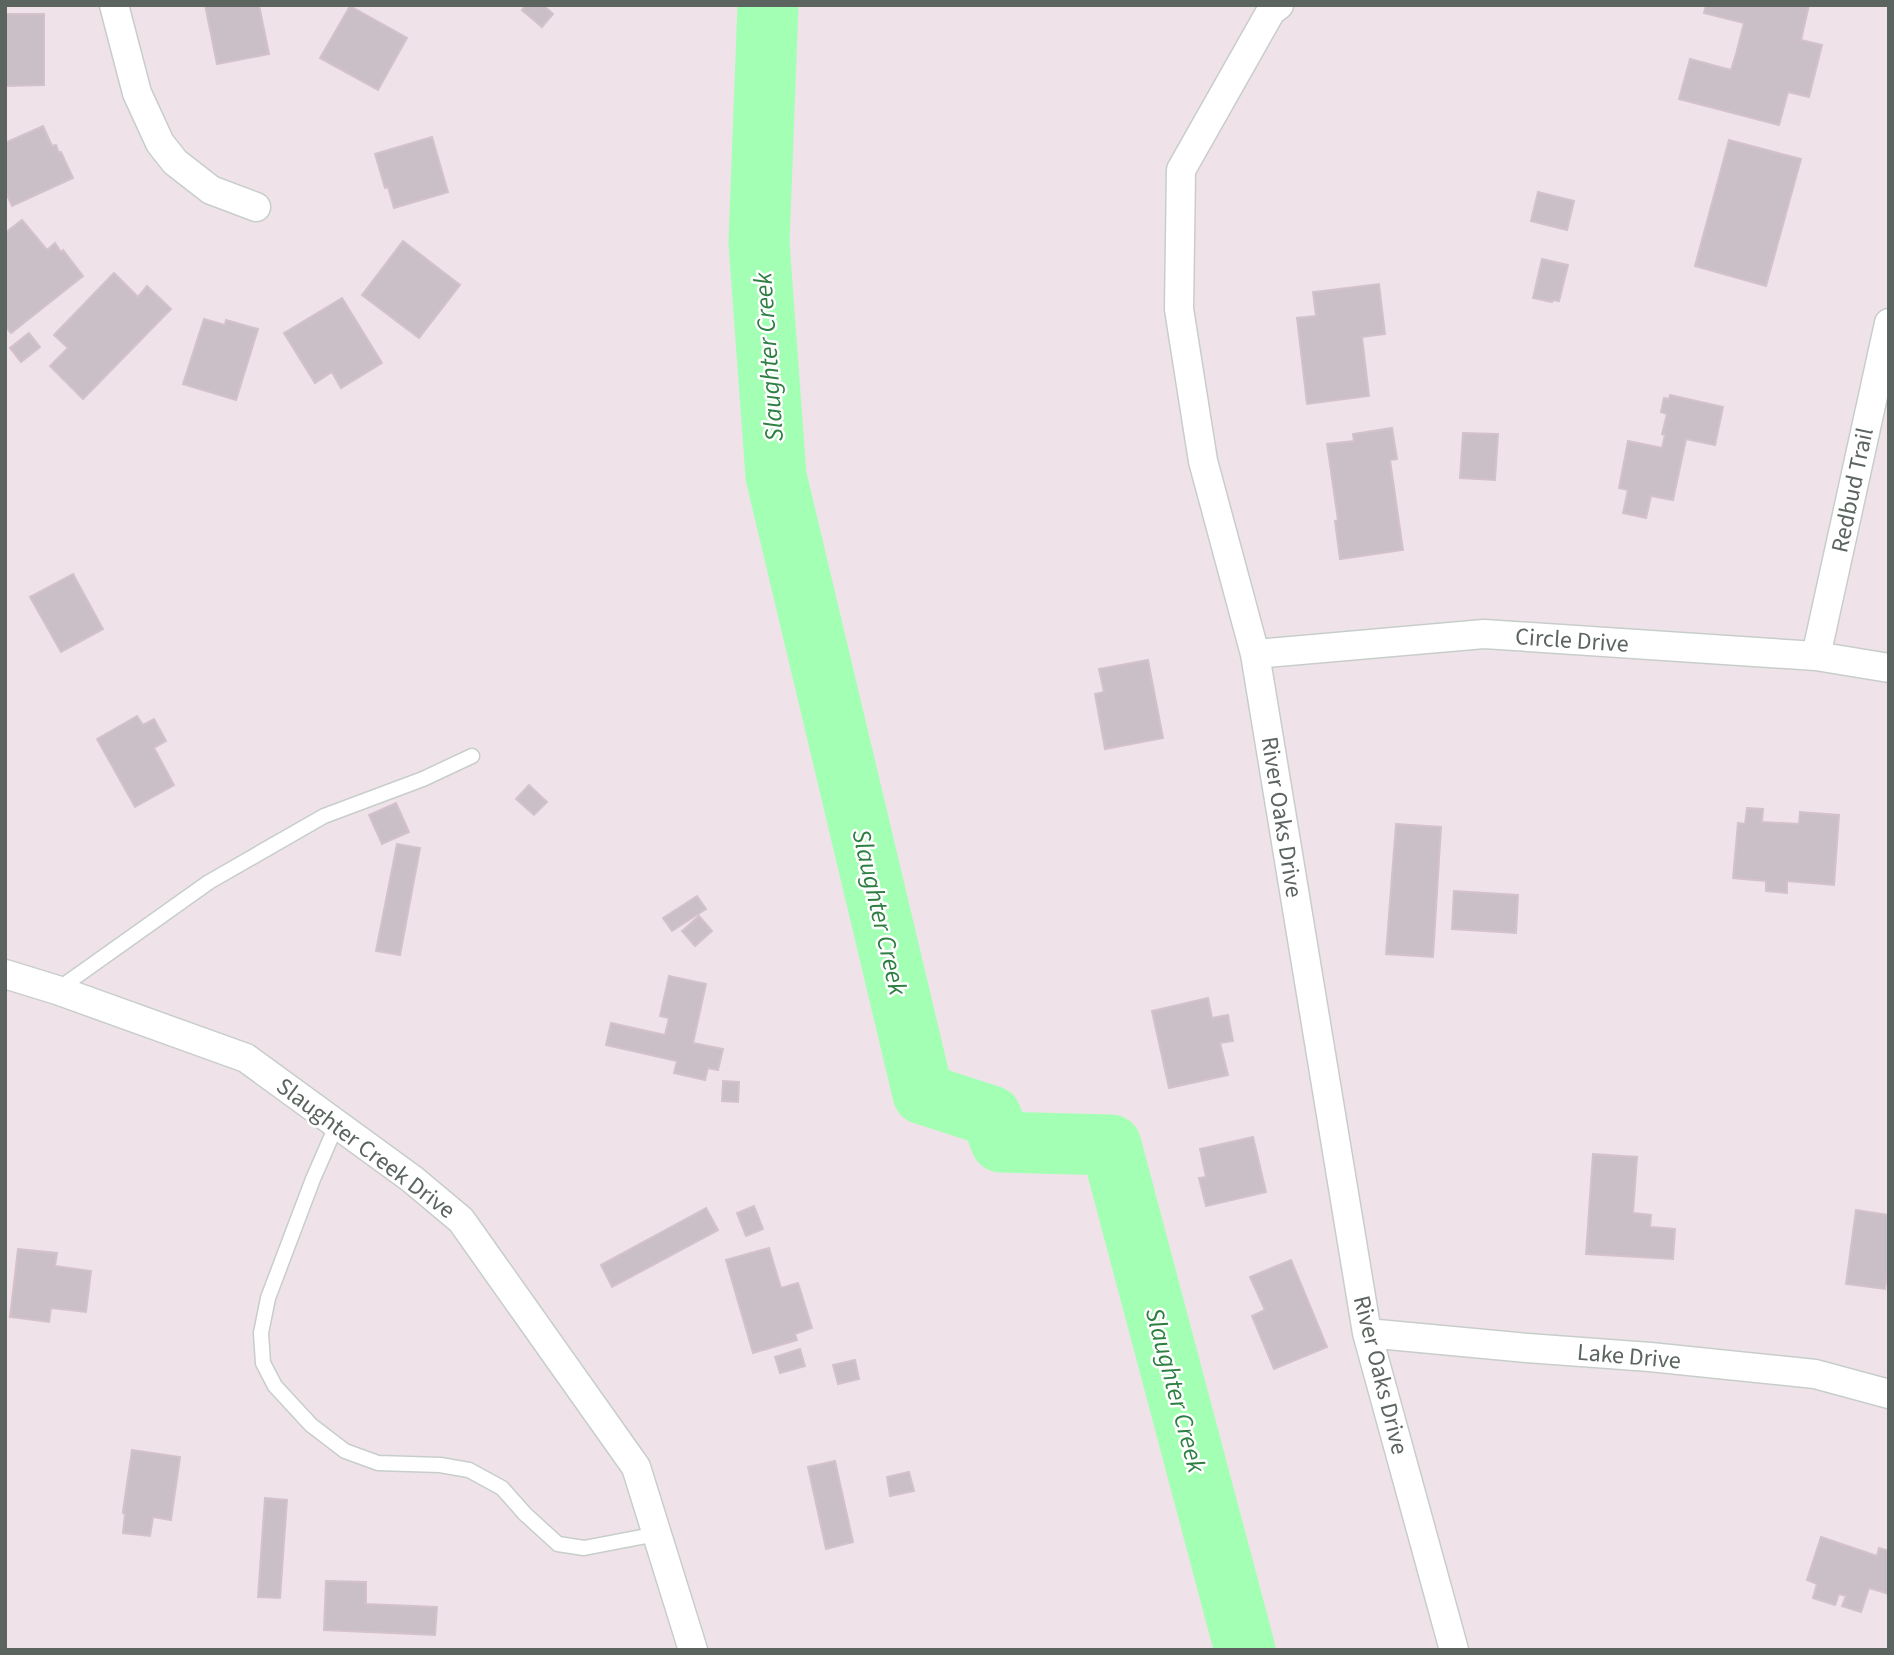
<svg xmlns="http://www.w3.org/2000/svg" width="1894" height="1655" font-family="'Source Sans 3',sans-serif">
<rect width="100%" height="100%" fill="#efe3e9"/>
<g fill="none" stroke-linecap="round" stroke-linejoin="round">
<path stroke="#a3ffb3" stroke-width="61" d="M768 5 759 243 776 476 923 1094 991 1116 1001 1142 1111 1145 1245 1650"/>
</g>
<path fill="#cabfc6" stroke="#d4c1cc" stroke-width="2" d="M205 5H259L269 54 217 64Z
M526 5H543L553 14 542 27 522 10Z
M1706 5H1809L1801 40 1822 45 1809 97 1788 92 1779 125 1679 99 1690 59 1731 70 1736 54 1744 23 1704 13Z
M350 6 407 38 378 90 320 58Z
M5 14H44V85L5 86Z
M43 126 52 146 56 145 59 153 61 152 73 178 12 206 5 191V143Z
M432 137 448 192 394 208 388 187 385 188 375 154Z
M1729 140 1801 159 1766 286 1695 266Z
M1538 192 1574 201 1567 230 1531 221Z
M22 220 47 250 55 243 61 252 63 250 83 276 11 333 5 326V233Z
M403 241 460 285 419 338 362 295Z
M1542 259 1568 265 1559 301 1553 300 1552 302 1533 298Z
M114 273 138 297 147 286 171 309 83 399 50 366 68 348 54 335Z
M1379 284 1385 334 1362 337 1369 396 1307 404 1297 318 1316 316 1313 292Z
M342 298 382 363 341 388 332 372 315 383 284 333Z
M204 319 225 325 226 320 258 329 236 400 183 384Z
M29 333 40 347 21 362 10 348Z
M1670 395 1723 407 1715 445 1686 439 1673 500 1651 496 1646 518 1623 513 1628 490 1619 488 1628 441 1662 448 1665 435 1662 434 1667 414 1661 412 1664 398 1669 399Z
M1392 428 1397 459 1390 460 1403 550 1340 559 1335 521 1338 520 1327 444 1354 441 1353 434Z
M1463 433 1498 434 1495 480 1460 478Z
M73 574 103 629 61 652 30 597Z
M1148 660 1163 738 1105 749 1095 694 1104 692 1099 669Z
M137 716 143 725 154 719 166 741 154 748 174 785 135 807 97 739Z
M529 785 547 802 534 815 516 799Z
M396 803 409 832 382 844 369 815Z
M1747 808 1763 809 1762 822 1799 824 1800 812 1839 815 1834 885 1787 881V893L1766 891V881L1733 878 1738 823 1745 824Z
M1396 824 1441 827 1433 957 1386 954Z
M397 844 420 848 400 955 376 951Z
M1454 891 1518 895 1516 933 1452 929Z
M697 896 706 909 672 931 663 918Z
M699 916 712 931 695 946 682 931Z
M669 976 706 984 693 1043 723 1049 718 1070 708 1068 705 1080 674 1073 677 1061 606 1045 611 1023 665 1035 669 1018 660 1016Z
M1208 998 1212 1018 1228 1015 1233 1041 1220 1043 1228 1075 1169 1088 1152 1011Z
M723 1081 739 1082 738 1102 722 1101Z
M1253 1137 1266 1192 1206 1206 1199 1178 1206 1177 1200 1149Z
M1593 1154 1637 1157 1633 1213 1651 1215 1650 1227 1675 1229 1673 1259 1586 1254Z
M754 1206 763 1229 746 1236 737 1213Z
M706 1208 718 1230 612 1287 601 1265Z
M1856 1210 1889 1215V1263L1885 1289 1846 1284Z
M769 1248 781 1288 798 1283 812 1328 795 1334 797 1340 753 1353 726 1260Z
M18 1249 57 1253 55 1266 91 1271 86 1312 51 1308 49 1322 10 1317Z
M1291 1260 1327 1347 1274 1369 1252 1316 1265 1310 1250 1277Z
M800 1349 805 1366 780 1373 775 1357Z
M855 1360 859 1379 838 1384 833 1365Z
M132 1450 180 1457 171 1520 153 1517 150 1536 123 1533 125 1514 123 1513V1511Z
M835 1461 853 1542 826 1549 808 1467Z
M909 1472 914 1491 890 1496 887 1477Z
M265 1498 287 1500 280 1598 258 1597Z
M1821 1537 1877 1556 1879 1548 1889 1551V1594L1869 1588 1861 1612 1842 1606 1846 1596 1839 1594 1835 1605 1813 1598 1817 1584 1807 1580Z
M326 1581 366 1582V1604L437 1607 435 1635 324 1630Z"/>
<g fill="none" stroke-linecap="round" stroke-linejoin="round">
<g stroke="#c7ceca" stroke-width="17">
<path id="lane" d="M57 990 209 882 324 816 423 779 472 756
M337 1124 313 1179 268 1298 261 1333 263 1363 275 1386 311 1425 345 1451 378 1463 440 1465 469 1470 502 1488 525 1514 558 1544 584 1548 657 1534"/>
</g>
<g stroke="#c7ceca" stroke-width="31">
<path id="street" d="M114 5 137 93 160 143 175 162 211 190 256 207
M1279 5 1271 11 1181 170 1179 309 1203 461 1255 654 1367 1333 1454 1650
M1255 654 1484 634 1816 656 1889 668
M1816 656 1889 323
M5 974 57 990 246 1058 412 1179 461 1220 636 1467 693 1650
M1367 1333 1527 1348 1650 1357 1815 1374 1889 1394"/>
</g>
<use href="#lane" stroke="#fff" stroke-width="14"/>
<use href="#street" stroke="#fff" stroke-width="28"/>
</g>
<g text-anchor="middle" stroke-width="5" stroke-linejoin="round" paint-order="stroke">
<g font-size="24" fill="#5b645e" stroke="#fff">
<text transform="translate(1852 490) rotate(-78)" y="8">Redbud Trail</text>
<text transform="translate(1572 640) rotate(4)" y="8">Circle Drive</text>
<text transform="translate(1282 817) rotate(81)" y="8">River Oaks Drive</text>
<text transform="translate(366 1148) rotate(37)" y="8">Slaughter Creek Drive</text>
<text transform="translate(1629 1356) rotate(5)" y="8">Lake Drive</text>
<text transform="translate(1381 1375) rotate(76)" y="8">River Oaks Drive</text>
</g>
<g font-size="26" font-style="italic" fill="#2d7f42" stroke="#fff">
<text transform="translate(768 357) rotate(-94)" y="9">Slaughter Creek</text>
<text transform="translate(880 912) rotate(77)" y="9">Slaughter Creek</text>
<text transform="translate(1176 1390) rotate(75)" y="9">Slaughter Creek</text>
</g>
</g>
<rect width="1894" height="1655" fill="none" stroke="#5b645e" stroke-width="14"/>
</svg>
